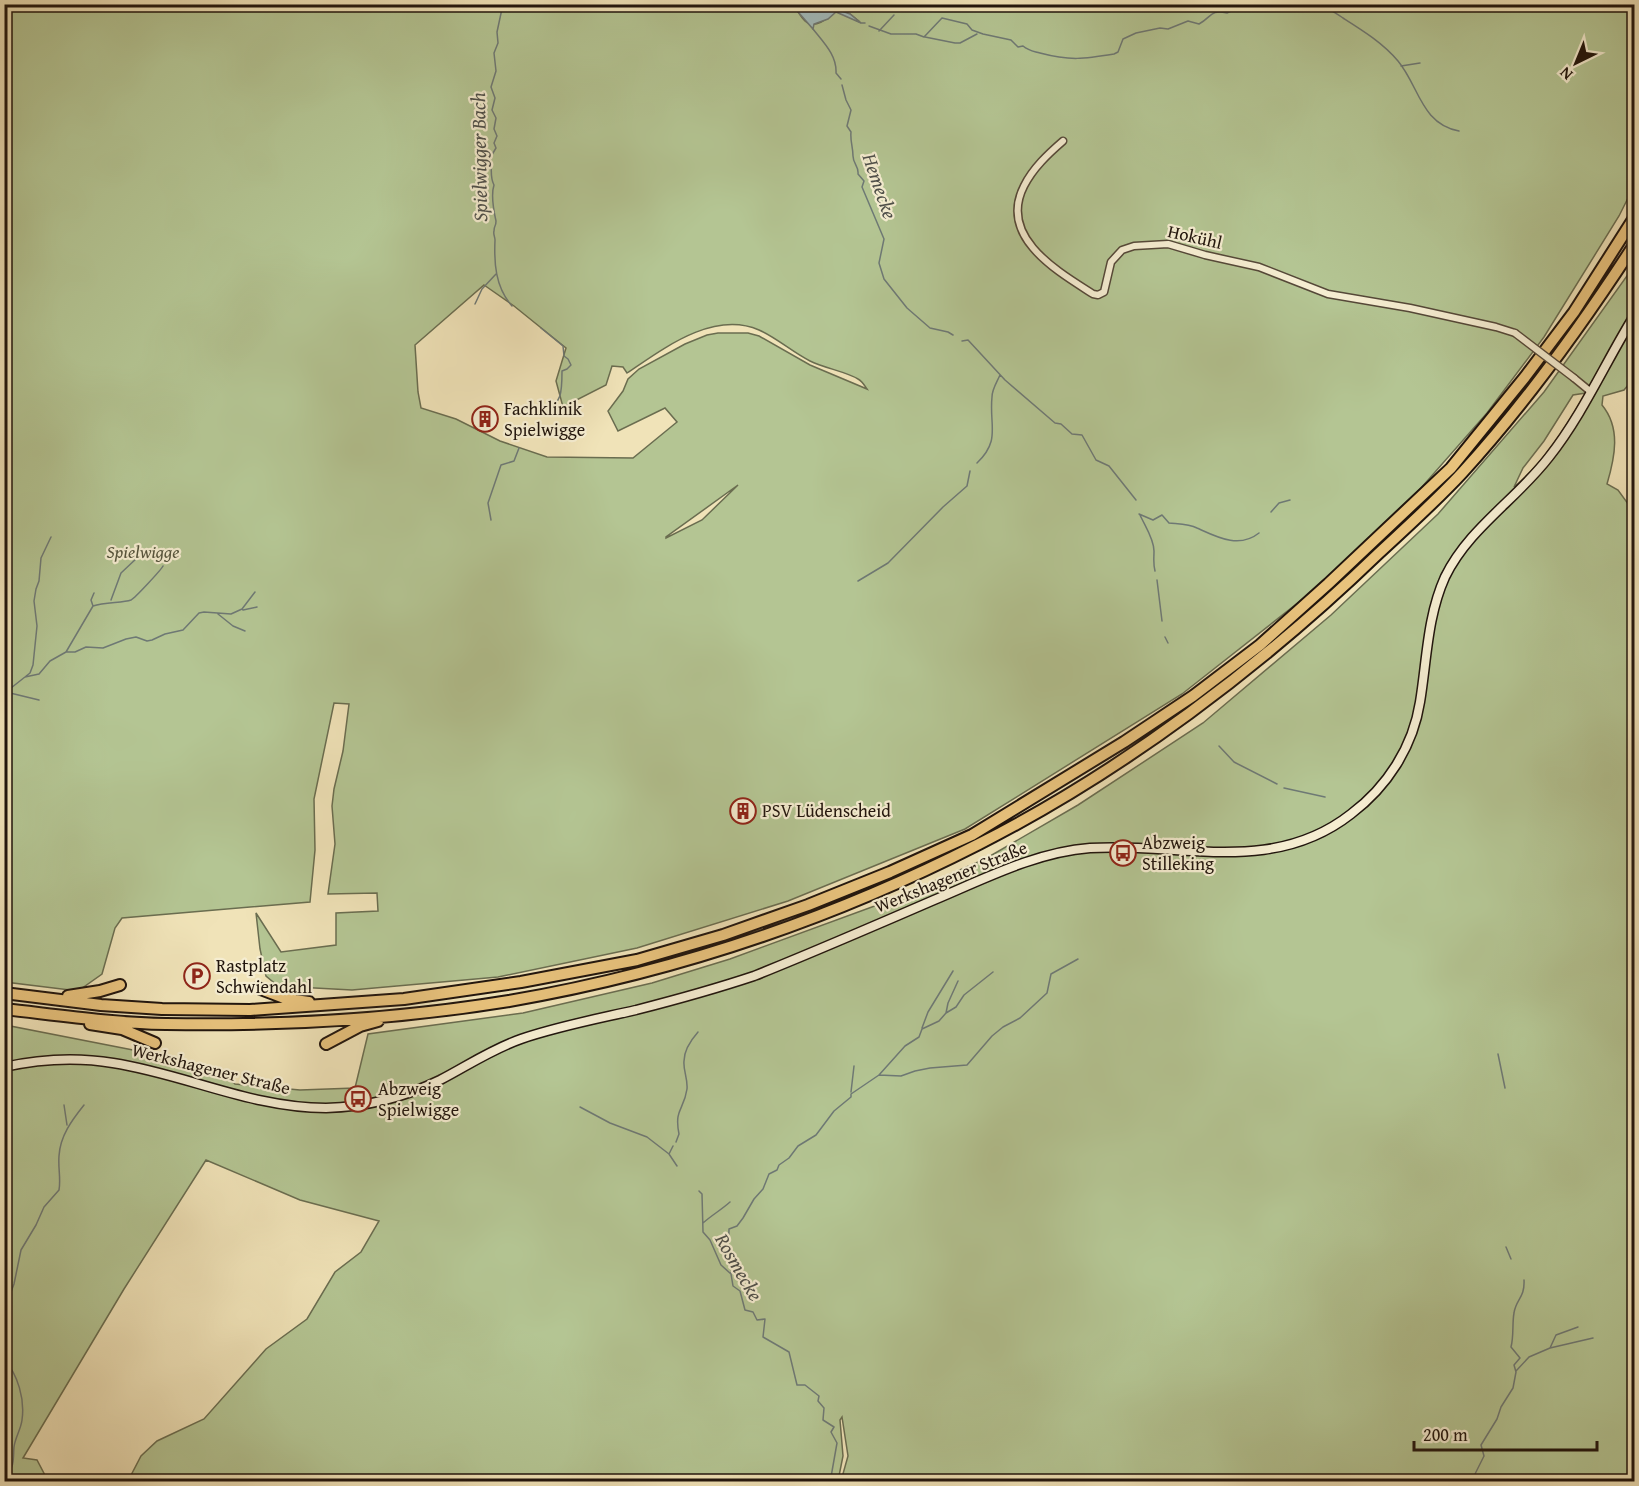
<svg xmlns="http://www.w3.org/2000/svg" width="1639" height="1486" font-family="'Gentium Book Plus',serif">
<rect width="100%" height="100%" fill="#f0e3b8"/>
<filter id="stains"><feTurbulence type="fractalNoise" baseFrequency=".00333" numOctaves="4"/><feColorMatrix values="0 0 0 0 .2 0 0 0 0 .09 0 0 0 0 .02 0 0 0 .5 -.17"/></filter>
<radialGradient id="worn" r=".72"><stop offset=".6" stop-color="#630" stop-opacity="0"/><stop offset="1" stop-color="#630" stop-opacity=".3"/></radialGradient>
<path fill="#b4c593" stroke="#6a6d50" stroke-width="1.5" fill-rule="evenodd" d="M792 4C797 9 800 16 805 21 815 30 828 18 836 11L860 22 850 14 839 10V4L1634 5V186L1619 216 1544 337 1487 413 1421 488 1318 587 1182 694 965 829 788 901 637 948 498 977 352 990 278 986 266 976 260 949 256 913 281 952 336 945V913L378 911 377 893 328 894 335 844 332 806 334 789 343 751 349 704 334 703 314 799 315 850 310 902 122 918 115 928 102 974 78 991 5 982V5ZM484 285 514 306 566 348 556 381 563 407 606 385 612 366 623 367 627 373C663 349 713 310 759 330 777 338 792 352 810 361 824 368 847 372 858 379 862 381 865 386 867 389L810 365 759 336 748 333H718L707 335 685 344 639 369 628 379 623 391 608 411 618 431 665 408 677 422 633 458 547 457 500 441 456 419 421 408 418 392 415 345ZM738 485 702 520 666 538V537Z
M1634 266V378L1624 390 1603 396 1602 405C1621 428 1615 457 1607 484L1618 490 1634 512V1481H841L848 1456 842 1417 840 1420 843 1456 838 1481 229 1482 195 1480 207 1481H133L141 1479H173L141 1477 128 1481 141 1456 157 1441 204 1419 266 1349 307 1319 335 1272 361 1252 379 1221 300 1200 206 1160 124 1289 23 1458 37 1460 48 1481H15L5 1471 4 1348 5 1351 9 1327 5 1342V1025L133 1050 197 1070 210 1076 230 1080 235 1084 300 1090 355 1088 368 1034 523 1013 652 983 730 959 891 900 985 859 1078 805 1203 723 1331 615 1438 514 1544 392ZM1586 393C1566 426 1545 462 1514 487L1523 468 1544 441 1573 395Z"/>
<path fill="#a1bbbb" stroke="#6e7975" stroke-width="1.5" d="M792 5H839V10L850 14 861 23 836 12 828 19 814 24 813 29Z"/>
<g fill="none" stroke-linecap="round" stroke-linejoin="round">
<path stroke="#6e7975" stroke-width="1.5" d="M503 4 497 32 498 43 494 53 496 71 491 87 495 98 492 110 496 118 494 129 497 136 494 143 496 148 490 158C493 167 489 176 494 185 491 194 494 212 496 221 496 227 494 225 494 231 493 234 495 237 495 240 494 262 495 287 512 306
M1324 4C1329 10 1336 13 1343 18 1362 30 1383 43 1398 61 1419 86 1421 124 1459 131
M861 23H865
M869 26 891 34H916L924 37 942 18 967 24 972 30 983 34 1011 40 1018 47 1023 46C1029 51 1033 51 1040 53 1070 61 1084 59 1114 54L1118 52 1123 39 1136 33 1160 28 1168 29 1188 21 1199 24C1212 17 1210 9 1227 13L1233 10 1237 11 1248 4
M813 29C823 42 837 55 836 73L841 79
M879 31 894 15
M925 37 955 43H960L977 34
M1401 66 1420 63
M842 85 846 100 851 110 847 126 851 132C850 141 853 147 853 156 853 164 859 166 858 174L864 181 862 187 884 239 879 263 884 279 907 308 930 328 948 332 953 335
M475 304 482 289 496 274
M541 328 563 346 564 356 568 359 571 365 567 369 562 371C562 394 562 401 543 416
M962 341 968 340 1005 380 1055 423 1061 424 1072 434 1082 435 1096 460 1109 466 1136 500
M977 463C1001 440 989 426 992 397 992 389 997 382 1000 375
M1271 512 1279 503 1290 500
M1139 514 1153 520 1162 515 1169 523C1177 524 1189 524 1197 528 1217 537 1239 549 1259 533
M1140 515C1145 526 1154 539 1154 551 1154 559 1153 563 1155 571
M491 520 488 503 501 465 514 461 519 448
M1157 580 1162 621
M858 581 888 563 943 507 967 486 970 471
M111 600 121 573 138 557
M93 606 91 600 94 593
M243 610 257 607
M218 614 233 626 245 631
M1165 637 1168 643
M66 652 93 606C105 602 123 603 131 600 135 598 161 570 163 566
M25 677 39 674 50 661 66 652H75L86 647 103 648 126 639 136 637 147 641 152 640 165 634 183 630 199 613 204 612 231 614 242 609 255 592
M4 691 11 688 30 673 33 665 37 626 34 601 36 589 39 581 41 558 51 537
M6 692 39 700
M1219 746 1234 762 1277 784
M1284 788 1325 797
M946 1013 948 1003 958 981
M922 1028 928 1012 953 971
M1498 1054 1505 1088
M879 1075 905 1046 919 1037 922 1029 939 1021 946 1013 956 1007 964 995 993 972
M851 1092 854 1066
M64 1105 67 1125
M580 1107 610 1123 647 1137 669 1154
M676 1142 679 1134C674 1109 684 1110 687 1089 688 1079 683 1070 684 1061 684 1050 691 1040 698 1032
M673 1146 669 1154 677 1166
M699 1191 702 1194 703 1232 710 1240 721 1265 731 1274 733 1286 740 1291 745 1310 753 1312 757 1320 765 1319 763 1337 789 1352 797 1385H805L819 1396 818 1401 824 1408 823 1420 834 1427 831 1432 837 1443 831 1477 829 1482
M703 1223C712 1215 721 1210 730 1202
M1506 1247 1511 1259
M731 1274 733 1262 728 1258 729 1229 737 1226 743 1218 754 1199 763 1189 769 1174 777 1170 779 1165 789 1158 798 1146 816 1135 834 1111 851 1097V1094L879 1075 901 1076 915 1071 930 1068 967 1065 992 1036 1003 1027 1020 1018 1047 993 1051 974 1078 959
M4 1326 9 1297 14 1284 21 1250 36 1225 44 1207 59 1190C61 1179 58 1168 59 1156 60 1136 72 1120 84 1105
M1550 1348 1593 1338
M4 1359C18 1375 25 1399 22 1420 21 1429 15 1438 14 1447 13 1456 15 1467 7 1473H4
M1516 1371 1529 1357 1550 1348 1556 1335 1578 1327
M4 1479 8 1480
M1471 1482 1484 1456 1481 1445 1497 1419 1501 1407 1513 1388 1516 1372 1514 1365 1520 1358 1511 1347C1514 1336 1512 1324 1514 1313 1516 1299 1525 1298 1524 1280"/>
<g stroke="#554838" stroke-width="9">
<path id="street" d="M1063 141C1048 154 1033 168 1024 186 998 237 1057 271 1093 294L1098 295 1104 292 1111 262 1122 250 1134 246 1168 244 1205 255 1259 267 1328 294 1410 308 1496 327 1515 333
M1574 378 1591 392"/>
</g>
<g stroke="#21150d" stroke-width="11">
<path id="secondary" d="M4 1067C40 1059 77 1057 113 1063 185 1074 251 1108 326 1108 365 1107 405 1097 440 1080 467 1066 492 1049 521 1039 559 1026 597 1019 636 1010 675 1000 715 989 754 976 814 952 874 926 934 900 984 879 1036 852 1090 848 1181 842 1272 876 1351 814 1387 787 1413 747 1420 702 1427 660 1427 617 1445 577 1469 528 1516 500 1549 457 1583 414 1605 363 1634 316"/>
</g>
<g stroke="#21150d" stroke-width="14">
<path id="highway" d="M258 988 287 999 309 1002
M4 993 101 1005 162 1009 250 1010 404 999 521 982 637 960 723 935 808 905 890 872 972 835 1124 742 1193 696 1260 645 1328 584 1451 468 1525 377 1574 312 1634 218
M68 996 100 991 120 985
M4 1009C58 1015 112 1023 166 1024 278 1026 399 1019 509 1001 672 973 832 919 979 844 1123 771 1263 665 1379 553 1407 527 1436 501 1462 473 1526 403 1582 325 1634 245
M90 1024 122 1029 155 1043
M326 1044 360 1026 378 1021"/>
</g>
<use href="#street" stroke="#f5edd1" stroke-width="6"/>
<use href="#secondary" stroke="#f5edd1" stroke-width="8"/>
<use href="#highway" stroke="#e8c27c" stroke-width="10"/>
<g stroke="#554838" stroke-width="9" stroke-linecap="butt">
<path id="street-bridge" d="M1515 333 1574 378"/>
</g>
<use href="#street-bridge" stroke="#f5edd1" stroke-width="6"/>
</g>
<defs>
<g id="building-ring" transform="scale(1.35)"><circle r="9.5" fill="#f5edd1" stroke="#8f2418" stroke-width="1.5"/><path d="M-4-6H4V6H1V3H-1V6H-4ZM-2.5-4.3h1.7v1.8h-1.7ZM.8-4.3h1.7v1.8H.8ZM-2.5-1h1.7V.8h-1.7ZM.8-1h1.7V.8H.8Z" fill="#8f2418"/></g>
<g id="bus-ring" transform="scale(1.35)"><circle r="9.5" fill="#f5edd1" stroke="#8f2418" stroke-width="1.5"/><path d="M-5-6H5V4H4V6H2V4H-2V6H-4V4H-5ZM-3.5-4V0h7V-4ZM-3.5 1.2v1.5H-2V1.2ZM2 1.2v1.5H3.5V1.2Z" fill="#8f2418"/></g>
<g id="parking-ring" transform="scale(1.35)"><circle r="9.5" fill="#f5edd1" stroke="#8f2418" stroke-width="1.5"/><path d="M-3.5-5.5H1a3.5 3.5 0 0 1 0 7H-1V5.5H-3.5ZM-1-3.4V-.6H.8a1.4 1.4 0 0 0 0-2.8Z" fill="#8f2418"/></g>
</defs>
<g fill-rule="evenodd">
<use href="#building-ring" x="485" y="419"/>
<use href="#building-ring" x="743" y="811"/>
<use href="#bus-ring" x="1123" y="853"/>
<use href="#parking-ring" x="197" y="976"/>
<use href="#bus-ring" x="358" y="1099"/>
</g>
<g text-anchor="middle" stroke-width="4.5" stroke-linejoin="round" paint-order="stroke">
<g font-size="18" fill="#21150d" stroke="#f5edd1">
<text transform="translate(1195 237) rotate(13)" y="6">Hokühl</text>
<text transform="translate(951 877) rotate(-22)" y="6">Werkshagener Straße</text>
<text transform="translate(211 1069) rotate(14)" y="6">Werkshagener Straße</text>
</g>
<g font-size="18" fill="#21150d" stroke="#f5edd1" text-anchor="start">
<text x="504" y="415">Fachklinik<tspan x="504" dy="21">Spielwigge</tspan></text>
<text x="762" y="817">PSV Lüdenscheid</text>
<text x="1142" y="849">Abzweig<tspan x="1142" dy="21">Stilleking</tspan></text>
<text x="216" y="972">Rastplatz<tspan x="216" dy="21">Schwiendahl</tspan></text>
<text x="378" y="1095">Abzweig<tspan x="378" dy="21">Spielwigge</tspan></text>
</g>
<g font-size="18" font-style="italic" fill="#54533c" stroke="#f5edd1">
<text x="143" y="558">Spielwigge</text>
</g>
<g font-size="20" font-style="italic" fill="#4e4f4a" stroke="#f5edd1">
<text transform="translate(479 157) rotate(-91)" y="7">Spielwigger Bach</text>
<text transform="translate(880 186) rotate(71)" y="7">Hemecke</text>
<text transform="translate(739 1267) rotate(60)" y="7">Rosmecke</text>
</g>
</g>
<rect width="1639" height="1486" fill="none" stroke="#f0e3b8" stroke-width="24"/>
<rect x="6" y="6" width="1627" height="1474" fill="none" stroke="#21150d" stroke-width="3"/>
<rect x="12" y="12" width="1615" height="1462" fill="none" stroke="#21150d" stroke-width="1.5"/>
<g transform="translate(1576 63) rotate(223)" stroke="#f5edd1" stroke-width="4.5" paint-order="stroke">
<path d="M0-4.5L10 22L0 15L-10 22Z" fill="#21150d"/>
<text y="-9" font-size="16" font-weight="bold" text-anchor="middle" fill="#21150d">N</text>
</g>
<path d="M1414 1441v9h183v-9" fill="none" stroke="#21150d" stroke-width="3"/>
<text x="1423" y="1441" font-size="18" fill="#21150d" stroke="#f5edd1" stroke-width="4.5" paint-order="stroke">200 m</text>
<rect width="100%" height="100%" filter="url(#stains)"/>
<rect width="100%" height="100%" fill="url(#worn)"/>
</svg>
